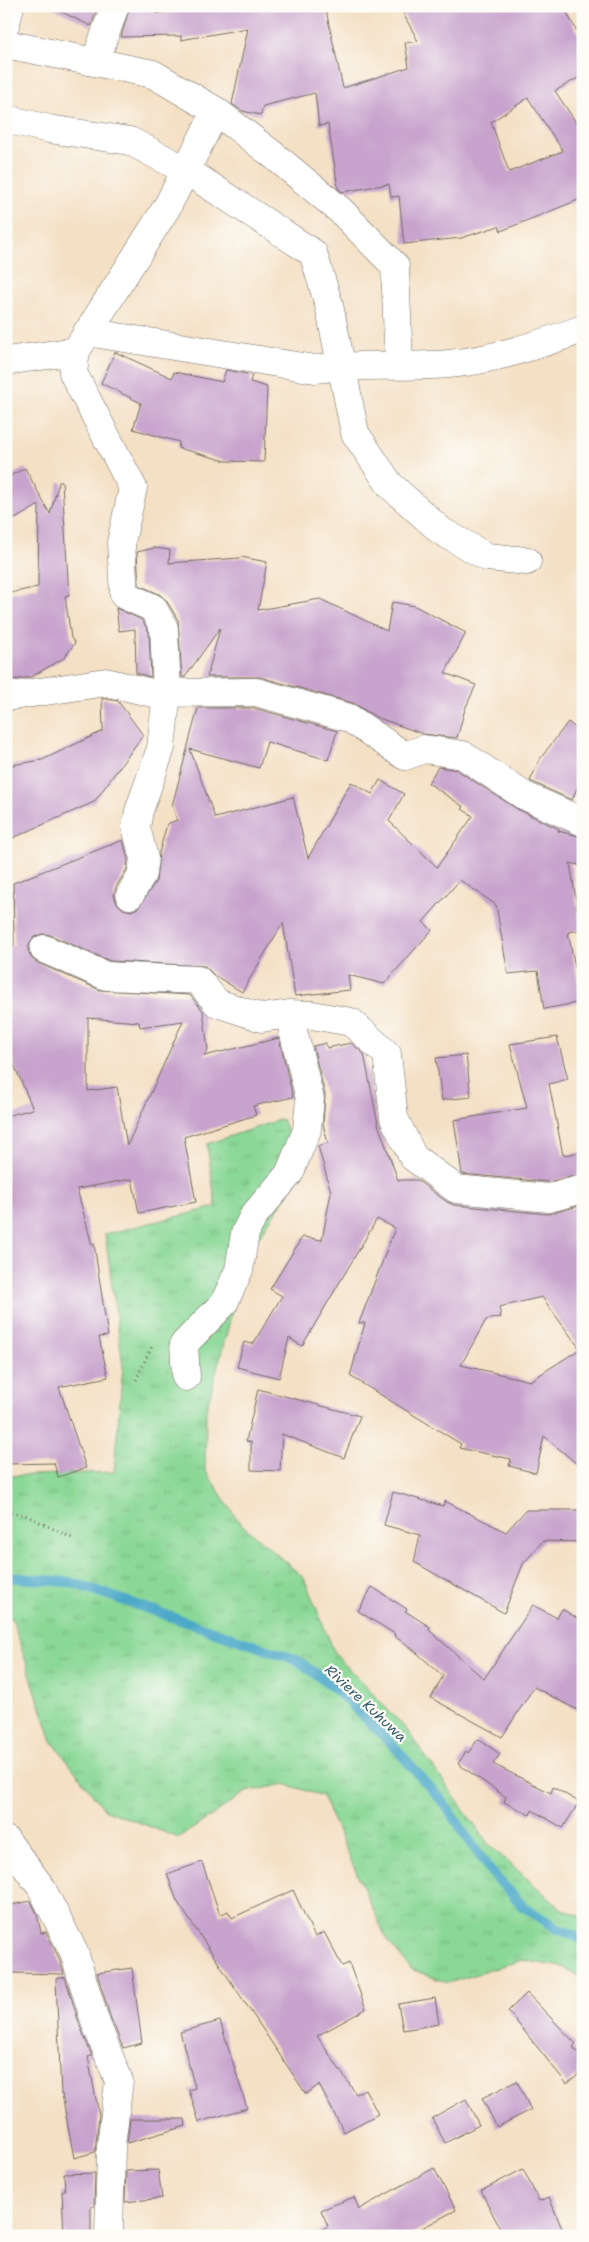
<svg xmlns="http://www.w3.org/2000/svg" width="589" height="2242" font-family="'Shantell Sans',sans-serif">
<defs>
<pattern id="grass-tufts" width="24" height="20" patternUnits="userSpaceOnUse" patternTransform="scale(1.25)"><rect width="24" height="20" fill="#8ad896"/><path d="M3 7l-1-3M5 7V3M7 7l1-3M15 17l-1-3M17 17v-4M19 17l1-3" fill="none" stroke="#77ba81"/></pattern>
</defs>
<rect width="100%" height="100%" fill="#fdfcf7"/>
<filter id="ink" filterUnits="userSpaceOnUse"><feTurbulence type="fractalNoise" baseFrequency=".02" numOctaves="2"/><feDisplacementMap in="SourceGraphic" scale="10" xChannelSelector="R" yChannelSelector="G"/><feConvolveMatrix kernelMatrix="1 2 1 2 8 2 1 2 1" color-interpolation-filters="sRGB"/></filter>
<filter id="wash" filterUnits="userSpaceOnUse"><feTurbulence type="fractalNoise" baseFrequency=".0096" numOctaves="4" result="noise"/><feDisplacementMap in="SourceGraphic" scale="20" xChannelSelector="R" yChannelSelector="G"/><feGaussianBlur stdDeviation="1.12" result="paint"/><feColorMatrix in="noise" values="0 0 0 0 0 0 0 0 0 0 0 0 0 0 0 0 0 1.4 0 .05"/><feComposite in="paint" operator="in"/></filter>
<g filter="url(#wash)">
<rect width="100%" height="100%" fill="#f4e0c5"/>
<path fill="url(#grass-tufts)" stroke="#5a8260" d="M282 1119 303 1171 248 1253 206 1410 205 1470 239 1522 304 1578 335 1654 406 1729 488 1844 560 1908 583 1917V1980L563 1967 522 1960 448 1983 411 1969 387 1940 322 1796 285 1784 246 1792 179 1838 104 1809 52 1741 12 1619 6 1617V1476L114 1472 123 1366 105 1234 216 1207 207 1144Z"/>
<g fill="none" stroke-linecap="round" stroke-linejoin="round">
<path stroke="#4ba8c9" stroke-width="10" d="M6 1577 70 1582 297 1660 332 1686 391 1743 442 1801 491 1872 523 1906 558 1929 583 1939"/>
</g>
<g id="blocks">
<path fill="#c8a3cd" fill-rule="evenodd" d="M49 6H98L91 26Z
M130 6H156V14L197 6H325L343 88 409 67 405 43 418 41 399 6H563L583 42V75L555 91 583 133V198L501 231 499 226 461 238 404 244 399 196 391 197 389 184 342 192 338 188 328 124 319 126 315 93 263 106 261 115 242 111 232 104 248 28 181 40V36L121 37ZM528 98 563 151 509 172 491 122Z
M115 352 172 378 174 372 222 382 226 370 252 375 250 382 267 387 264 462 226 461 178 448 179 442 133 429 141 403 101 383Z
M25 468 50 514 59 482H62L69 595 65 596 71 638 75 643 64 658 31 677 6 681V594L38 587 39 505 15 519 6 503V478Z
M154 548 170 550 169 563 240 558 241 557 267 562 258 610 320 599 387 631 392 602 415 606 466 633 445 673 476 685 465 709 457 738 423 734 376 717 353 703 260 677H207L220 628 185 677H182L178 620 166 600 159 594 139 585 137 552Z
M116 608 142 620 149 632 151 677 136 673 135 629 119 631Z
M102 698 118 701 143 735 94 802 6 841V766L42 760 103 731Z
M198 708H254L337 731 328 760 267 742 259 768 190 749 215 818 293 797 308 858 351 782 372 794 380 780 404 794 389 821 437 867 473 816 462 809 464 807 428 783 438 767 457 770 517 809 559 829 558 831 583 837V866L570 863 581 930 568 932 582 1002 544 1009 538 971 508 974 496 905 460 880 423 922 432 930 384 984 348 975 350 990 295 996 283 923 242 992 214 975 205 966 110 961 50 935 42 934 34 937 30 942 28 950 32 959 38 963 100 990 190 995 203 1011 208 1050 204 1056 279 1038 293 1097 253 1106 256 1115 184 1137 196 1202 139 1213 132 1179 77 1189 92 1245 94 1244 108 1336 99 1337 108 1377 59 1387 86 1468 58 1477 54 1463 8 1464V1413H6V1116L33 1109 12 1060 6 1061V945H14L13 883 123 840 128 859 127 869 116 887 114 896 117 903 123 909 131 911 138 908 156 881 159 853 167 824 177 820 172 806ZM88 1018 139 1022 140 1027 183 1021 127 1146 117 1087 88 1091Z
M568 722 583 734V774L572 800 530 781 540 759Z
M557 1037 568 1079 549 1084 563 1155 583 1152V1174L548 1182 462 1174 454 1120 527 1108 510 1044Z
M326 1043 327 1048 351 1043 364 1054 378 1124 398 1180H417L447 1202 454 1205 548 1214 583 1205V1469L544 1436 536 1473 509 1466 511 1459 459 1448 461 1444 350 1376 365 1323H359L395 1228 377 1219 302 1346 289 1338 279 1378 237 1367 244 1342 253 1344 282 1296 270 1289 301 1239 303 1237 322 1240 331 1192 318 1146 328 1143 323 1124 325 1095 313 1046ZM542 1297 580 1349 530 1381 461 1365 486 1320 501 1317 499 1307Z
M466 1055 471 1097 442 1100 436 1058Z
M258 1389 360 1416 344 1458 282 1434 280 1471 251 1470V1442L246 1441Z
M393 1492 443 1506 445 1501 506 1532 526 1510H583V1542L543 1541 523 1564 504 1613 414 1562 420 1535 384 1525Z
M372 1587 407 1609 405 1611 430 1627 429 1630 484 1679 533 1605 557 1618 562 1609 583 1622V1713L534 1687 502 1737 431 1698 443 1676 409 1646 394 1636 395 1634 358 1611Z
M478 1739 500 1754 493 1764 551 1793 553 1787 579 1802 563 1828 532 1810 530 1815 504 1802 506 1797 458 1764 466 1751 468 1753Z
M202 1862 220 1915 228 1911 232 1918 293 1890 315 1937 324 1932 342 1966 349 1963 366 2009 317 2036 356 2094 365 2089 378 2114 344 2132 319 2085 306 2094 177 1901 167 1874Z
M31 1901 37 1914 41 1933 46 1932 59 1958 64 1974 10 1973 6 1949V1906Z
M132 1968 142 2043 123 2048 110 2016 97 1973Z
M65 1977 80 2026 92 2056 88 2057 99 2115 95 2152 74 2158 62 2094H61L56 1979Z
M527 1993 576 2044 573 2047 583 2059V2071L567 2084 508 2011Z
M435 1998 439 2024 403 2030 398 2004Z
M220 2021 247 2108 199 2122 189 2090 195 2088 180 2032Z
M517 2081 531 2110 497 2127 482 2098Z
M466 2099 479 2125 445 2143 432 2118Z
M130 2119H185L186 2126 127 2143Z
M434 2168 456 2210 407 2236H310L328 2226 321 2210 354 2197 359 2209Z
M523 2169 539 2201 549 2197 565 2236H504L481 2191Z
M158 2170 162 2198 125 2202 126 2171Z
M95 2173 94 2206 91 2207V2236H64L62 2191H65L64 2174Z"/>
</g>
</g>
<g filter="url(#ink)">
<use href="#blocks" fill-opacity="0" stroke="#716a61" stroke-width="1"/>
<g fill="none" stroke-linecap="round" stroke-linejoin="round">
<g stroke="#716a61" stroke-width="29">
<path id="street" d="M6 23 10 6
M6 44 153 74 216 111 272 154 341 211 395 266 399 365
M95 62 115 6
M6 119 49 129 130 141 187 171 313 253 329 305 355 433 390 485 441 531 487 557 527 561
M87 332 315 369C360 363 404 368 449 364 495 360 540 344 583 329
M6 361 76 351
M6 697 106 682 152 693 256 692 349 718 405 756 424 749 463 755 523 795 583 822
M130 895 142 874 144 858 136 827 139 811 161 748 167 692 164 628 153 608 124 595 121 542 133 488 73 373 76 351 167 207 216 111
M44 949 106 976 198 980 217 1003 262 1018 289 1014 312 1015 351 1022 387 1054 394 1118 413 1157 456 1189 549 1198 583 1189
M186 1377 184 1344 224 1303 239 1270 245 1233 254 1215 289 1174 307 1130 310 1099 289 1014
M6 1840 41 1887 74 1952 95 2021 119 2081 111 2146 109 2236"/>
</g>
<path stroke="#716a61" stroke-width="3" stroke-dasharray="1 4" stroke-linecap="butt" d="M136 1380 153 1344
M6 1512 25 1515 72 1538"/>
<use href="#street" stroke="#fff" stroke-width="28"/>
</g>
</g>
<g text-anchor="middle" stroke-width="4.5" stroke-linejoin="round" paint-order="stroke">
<g font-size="14" font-style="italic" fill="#385d6a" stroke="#fdfcf7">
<text transform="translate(366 1703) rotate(43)" y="5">Riviere Kuhuwa</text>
</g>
</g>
<rect width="589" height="2242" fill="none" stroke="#fdfcf7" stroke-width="25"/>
</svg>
